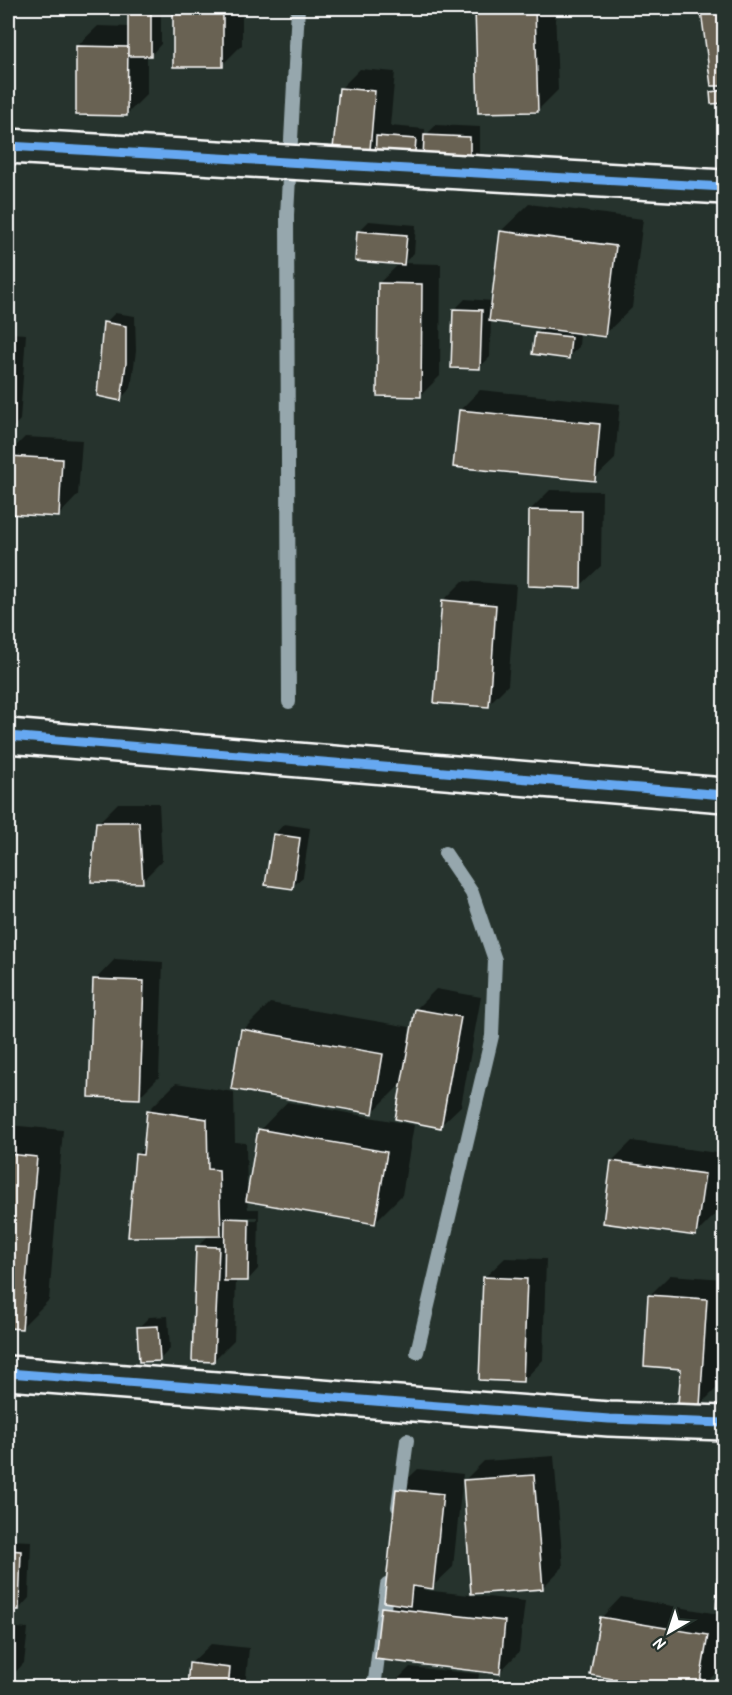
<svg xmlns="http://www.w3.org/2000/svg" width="732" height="1695" font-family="Kalam,sans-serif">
<rect width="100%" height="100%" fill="#26332d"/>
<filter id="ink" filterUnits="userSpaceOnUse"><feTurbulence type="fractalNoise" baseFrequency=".0167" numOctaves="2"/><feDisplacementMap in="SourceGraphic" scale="12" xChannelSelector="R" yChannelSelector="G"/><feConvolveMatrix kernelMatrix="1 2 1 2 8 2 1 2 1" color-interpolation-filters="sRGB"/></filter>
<g filter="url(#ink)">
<path fill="#0007" fill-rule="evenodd" d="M130 8H161V44L151 55H147V94L127 114 77 46 98 26 130 27Z
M174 8H242V45L222 65H174Z
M476 8H555L558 90 538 110 479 112Z
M706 8H724V101L713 103 711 93 719 84 702 11Z
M360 69 395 72 390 126 425 129V136L436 125 480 127V154L469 164 424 151 413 162 368 161 340 89Z
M529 204 643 219 632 308 604 335 580 332 579 347 568 357 536 334 543 327 491 320 490 357 479 368 454 310 465 299 493 301 501 231Z
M369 221 416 225 414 253 404 263 441 264 440 376 420 396 379 283 400 263 359 231Z
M115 313 135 316 136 351 131 388 120 399 105 323Z
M8 333 26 334 20 420 8 432Z
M480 390 620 404 615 459 594 479 460 410Z
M25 437 82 440 78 495 58 516 8 512V454Z
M550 490 602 491 601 566 580 586 530 510Z
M463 581 516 585 508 685 488 705 443 601Z
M118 803H159L162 861 142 881 98 823Z
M284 824 310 828 303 877 292 887 274 835Z
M115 959 163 962 159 1077 139 1097 95 980Z
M436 989 481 997 461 1106 440 1126 403 1082 373 1112 243 1030 270 1003 410 1027 408 1038 411 1039 416 1009Z
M176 1083 234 1092 235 1142 246 1143 247 1192 249 1193 260 1130 287 1102 414 1125 402 1195 374 1223 247 1200 248 1209H259L258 1269 248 1280H236L234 1340 214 1360 198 1246 210 1234 137 1155 145 1146 148 1111ZM237 1217H257V1220H234Z
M8 1125 63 1130 49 1300 22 1327 8 1326Z
M632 1141 724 1154 716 1214 695 1235 612 1161Z
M505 1258 546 1259 543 1360 523 1381 484 1278Z
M670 1275 724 1279V1312L720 1385 700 1405 650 1295Z
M168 1316 170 1349 160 1359 139 1327 149 1317Z
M554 1456 563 1567 543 1587 464 1481 484 1461Z
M418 1469 463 1474 453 1567 432 1587H427L424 1590 525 1601 519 1652 499 1673 382 1608 389 1602 397 1489Z
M724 1496V1607L718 1606Z
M8 1540 31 1541 29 1598 19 1609 8 1608Z
M621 1597 724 1615V1630L718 1671 701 1688H675L601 1618Z
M8 1627 28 1629 24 1663 8 1680Z
M211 1644 249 1648 245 1688H188L190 1664Z
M410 1667 479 1674 477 1688H389Z"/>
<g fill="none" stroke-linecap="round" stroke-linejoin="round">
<path stroke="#96a7ad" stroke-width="14" d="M289 702 287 215 298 8
M417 1352 492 1036 495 960 472 893 445 853
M398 1507 407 1440
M374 1688 387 1585"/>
</g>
<path fill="#696252" stroke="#fff" stroke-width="1.5" d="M128 8H151V56H128Z
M173 8H223V67H173Z
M475 8H535L538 112 478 113Z
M722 9 724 41V86H711L701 11Z
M76 46 128 47 127 116 76 115Z
M339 88 375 91 369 162 332 159Z
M724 90V103L711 104 710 92Z
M424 135 470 137V166L423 159Z
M376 136 416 139 414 164 375 162Z
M357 231 407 235 404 265 355 261Z
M500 231 616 246 605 337 489 321Z
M378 283 422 284 421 397 377 396Z
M453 309 482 310 480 369 451 368Z
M103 322 126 326V363L121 401 97 396Z
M535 333 571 337 569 359 532 354Z
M459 410 600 424 595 481 453 467Z
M8 456 62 459 59 517 8 514Z
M529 510 582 511 581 588 528 586Z
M442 600 496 605 489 707 434 703Z
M96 822H139L143 883 91 882Z
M273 834 300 838 293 889 265 885Z
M93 979 144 981 140 1099 89 1097Z
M415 1009 461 1017 441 1128 395 1119Z
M241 1029 383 1054 373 1114 231 1089Z
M147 1110 207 1119 208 1169 219 1170 221 1236 128 1237 135 1154 143 1155Z
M258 1129 387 1152 375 1224 246 1201Z
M8 1154 37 1157 22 1329 8 1328Z
M611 1161 705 1174 696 1236 603 1223Z
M225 1218 249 1219 248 1281H224Z
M196 1246 219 1247 214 1362 192 1361Z
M483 1277 527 1279 523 1382 479 1380Z
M648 1295 707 1299 700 1406 678 1404 681 1369 644 1366Z
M158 1326 160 1361 139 1362 137 1327Z
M534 1475 543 1589 471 1594 463 1480Z
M396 1489 443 1494 433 1589 412 1586 410 1606 384 1602Z
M722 1496H724V1608H716Z
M8 1550 21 1551 19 1610H8Z
M381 1607 505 1621 500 1674 375 1659Z
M600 1617 708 1635 699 1688H665L590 1675Z
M189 1663 230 1668 228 1688H187Z"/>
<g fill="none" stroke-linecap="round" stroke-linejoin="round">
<g stroke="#fff" stroke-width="38">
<path id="minor" d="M8 146 724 187
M8 736 724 795
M8 1373 609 1419 724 1423"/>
</g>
<use href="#minor" stroke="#26332d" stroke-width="33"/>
<g stroke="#26332d" stroke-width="13">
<path id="cycleway" d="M8 146 724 187
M8 736 724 795
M8 1373 609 1419 724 1423"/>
</g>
<use href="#cycleway" stroke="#66a8f1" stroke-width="9"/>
</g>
</g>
<rect width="732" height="1695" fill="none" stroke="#26332d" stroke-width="30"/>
<rect x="15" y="15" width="702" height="1665" fill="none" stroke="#fff" stroke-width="2" filter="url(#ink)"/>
<g transform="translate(669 1632) rotate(219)" stroke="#26332d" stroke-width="4.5" paint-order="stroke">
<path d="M0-4.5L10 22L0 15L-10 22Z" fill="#ffffff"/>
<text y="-9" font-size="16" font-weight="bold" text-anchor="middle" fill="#ffffff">N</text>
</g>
</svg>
